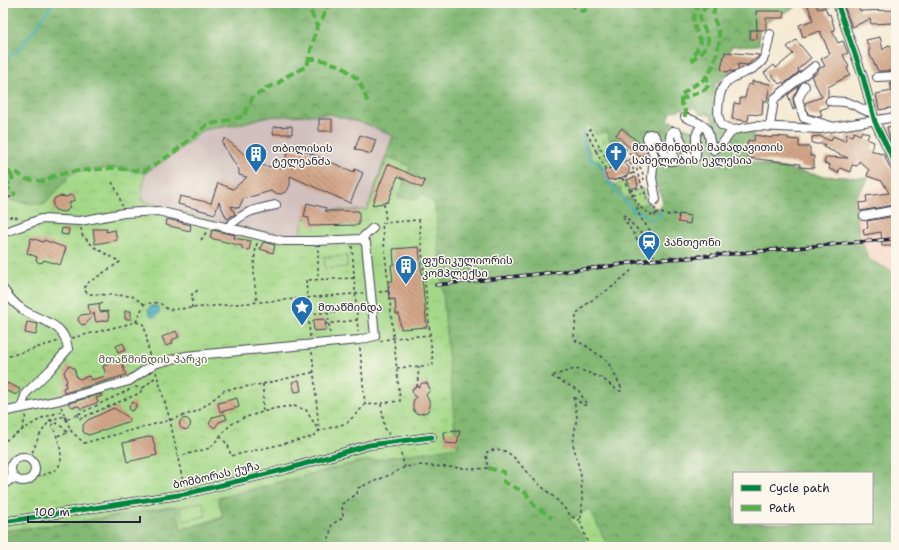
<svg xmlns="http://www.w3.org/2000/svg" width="899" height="550" font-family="'Shantell Sans','Noto Sans Georgian',sans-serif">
<defs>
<pattern id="forest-crowns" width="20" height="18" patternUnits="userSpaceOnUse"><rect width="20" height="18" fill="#83b874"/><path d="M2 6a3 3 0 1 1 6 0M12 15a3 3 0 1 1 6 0" fill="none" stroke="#6b9560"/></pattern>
<pattern id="cemetery-stones" width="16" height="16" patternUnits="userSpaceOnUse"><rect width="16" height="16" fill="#a4d888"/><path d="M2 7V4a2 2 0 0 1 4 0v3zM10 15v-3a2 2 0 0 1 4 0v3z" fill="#8db976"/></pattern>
<pattern id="park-crowns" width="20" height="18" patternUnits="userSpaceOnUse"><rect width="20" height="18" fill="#a4d888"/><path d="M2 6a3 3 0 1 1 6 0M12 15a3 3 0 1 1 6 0" fill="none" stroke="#8db976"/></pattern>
<pattern id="garden-dots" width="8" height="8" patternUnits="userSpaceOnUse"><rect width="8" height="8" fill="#a4d888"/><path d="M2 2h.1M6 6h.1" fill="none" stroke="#8db976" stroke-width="1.8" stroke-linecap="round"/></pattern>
<pattern id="water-rules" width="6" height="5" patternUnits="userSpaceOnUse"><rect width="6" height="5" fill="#46b2c3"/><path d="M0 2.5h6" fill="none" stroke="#3a90a0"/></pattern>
<pattern id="building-back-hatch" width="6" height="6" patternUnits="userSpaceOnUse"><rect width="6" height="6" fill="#d3a688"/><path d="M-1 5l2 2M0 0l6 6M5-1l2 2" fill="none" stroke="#ab8770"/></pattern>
</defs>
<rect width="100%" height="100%" fill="#fbf7ec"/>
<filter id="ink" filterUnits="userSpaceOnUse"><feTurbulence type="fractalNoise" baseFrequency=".025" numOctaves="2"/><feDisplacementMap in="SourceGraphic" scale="8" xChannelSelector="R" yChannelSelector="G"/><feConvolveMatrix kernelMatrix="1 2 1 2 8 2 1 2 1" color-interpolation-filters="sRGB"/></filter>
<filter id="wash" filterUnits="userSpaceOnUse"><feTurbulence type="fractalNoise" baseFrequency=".012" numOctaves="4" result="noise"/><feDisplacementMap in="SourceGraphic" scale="16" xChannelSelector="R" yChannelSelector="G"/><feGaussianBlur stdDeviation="0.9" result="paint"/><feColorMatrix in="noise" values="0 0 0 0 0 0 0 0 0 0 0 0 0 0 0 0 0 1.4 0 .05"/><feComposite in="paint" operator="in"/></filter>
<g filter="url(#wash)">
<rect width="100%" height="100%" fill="#f4e9d1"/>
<path fill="#f5d3c2" d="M896 185V273L868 259 859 232 854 199 859 191Z"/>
<path fill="#d1c0bd" d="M329 114 369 125 394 136 367 210H331L300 236 277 234 222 222 178 211 140 200 145 173 171 156 204 130 236 125 265 117Z"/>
<path fill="url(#forest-crowns)" stroke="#526d58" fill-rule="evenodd" d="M3 3H835L817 20 803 3 759 26V45L731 46 730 65 732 71 714 85 718 91 712 98 721 125 754 129 749 161 822 176 869 178 854 199 859 232 868 259 896 273V547H3V531L78 522 177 506 181 530 223 518 218 498 358 462 458 446 418 199H398L369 206 367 210 393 136 369 125 330 114 265 117 236 125 204 130 171 156 145 173 115 168 73 172 44 205 13 201 10 199 3 197ZM686 108H696L700 114 711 115 715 128 711 130 698 124 691 130 668 120 671 112ZM590 124 595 134 608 137 611 141 614 139 618 144 620 139 616 135 622 128 649 149 655 179 663 202 658 208H653L649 202 636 207 632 199H625C621 191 616 184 608 180L599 160 587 147 584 130ZM734 473H872V523H734Z"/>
<path fill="url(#cemetery-stones)" stroke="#637d62" d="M590 124 595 134 607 132 609 136 608 137 610 141 614 139 628 156 603 169 599 160H593L586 143 584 130Z
M625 180 631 192 642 188 647 203 636 207 632 199H625L619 189 615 185Z"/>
<path fill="url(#park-crowns)" stroke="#637d62" d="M388 157 410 166 398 198 418 199 422 194 435 204 455 432 458 447 358 462 218 498 223 517 181 530 177 506 78 522 3 531V197L10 199 13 201 44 205 73 172 115 168 145 173 141 200C192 216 246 232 300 236L304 218 320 220 331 210H367Z
M590 509 608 547H584L585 538 569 519Z"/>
<path fill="url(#garden-dots)" stroke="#637d62" d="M347 256V267L325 269 324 257Z"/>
<path fill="#a4d888" stroke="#637d62" d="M203 502 206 516 183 521 180 507Z"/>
<path fill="url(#water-rules)" stroke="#346a7f" d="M148.5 311a5.5 5.5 0 1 1 11 0a5.5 5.5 0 1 1-11 0Z"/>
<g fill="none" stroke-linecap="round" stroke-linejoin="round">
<path stroke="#46b2c3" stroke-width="2" d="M3 59 19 50 53 3
M583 130 582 140 591 161H598L608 182 635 212
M639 211 653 220 658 217 662 211"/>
</g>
<g id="blocks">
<path fill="url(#building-back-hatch)" d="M807 3H816L818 9 825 7 828 15 830 14 835 30 832 31 838 43 843 41 848 53 843 55 849 67 847 68 850 75 828 87V96L825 101 828 107 820 110 822 116 820 117 808 114 805 103 822 97 811 76 817 73V72L820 68 825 66 821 59 830 54 820 31 803 37 799 25 813 20Z
M843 3H856L860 11 896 10V20H893V23L871 24 870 19 852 27Z
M756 11H784V18H766V30H757Z
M750 30H757V39H750Z
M880 37 883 50 888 45 896 48V71H878L868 51 870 50 866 40Z
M796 40 811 58 798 69 799 72 784 84 783 82 779 84 772 75 771 81 764 73 774 65 776 68 793 54 787 47Z
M725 52 759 55V56L747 65 738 64V69L732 72V71L725 72 723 70 721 69Z
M752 81 770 84 767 101H763L762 115 749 114 748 121 732 119 734 103 740 104V98H745L748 84 752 85Z
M890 82H896V107L879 110 876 94 892 91Z
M799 86 793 98 795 109 793 110 788 95Z
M319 119H332V131H319Z
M896 125V149L890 139 887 127Z
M292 126V134H273V127Z
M622 128 646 149 647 152 640 157 616 135Z
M862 131 869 134 867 139 874 142 871 150 881 154 883 153 896 180 892 182 896 205 894 202V205L860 211 859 203 867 202 866 196 889 193 882 181 867 176 869 170 859 161 857 166 852 165 850 172 840 168 838 173 829 169 830 165 824 163 826 157 848 158 823 147 825 144H816L812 143V137L819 136 831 141 833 136 845 141 847 134 852 136 854 132 860 135Z
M360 135 376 140 371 154 355 149Z
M755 135 772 138V136L788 137V139L799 140V147H810V156H814V168L800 167V164L748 158 749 147 747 145 748 140 754 141Z
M225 138 257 165 281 168 290 147 304 153 305 151 354 172 355 169 363 173 350 203 290 176V185L287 191 281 194 274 193 271 191 243 199 239 208 231 206 235 214 227 219 219 202 215 214 178 204 180 196 211 203 218 183 233 189 247 177 239 175V170L222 143Z
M623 163 629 167V174L613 181 612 179 608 180 604 171Z
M388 164 425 181 422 188 398 176 388 202 372 205Z
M634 177 636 178 638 186 631 189 627 180Z
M73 194 75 200 70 202 69 208 67 211 63 212 55 210 53 207V202L55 198 60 196 66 197Z
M307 203 326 208 325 211H359V225L309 226V218L304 217Z
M679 214 691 216 690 224 678 222Z
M896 216V246H882L881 232 864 235 863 229 868 228 867 221Z
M167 219 191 225 190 231 166 225Z
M62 228 69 229 68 235 61 234Z
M93 229H107L106 232 115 230 117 240 95 244Z
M212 230 235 235 234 238 251 241 249 250 242 249V246L210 238Z
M31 238 43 242 44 240 66 248 60 265 44 260 43 262 39 263 36 260 37 257 27 253Z
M263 242 275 245 273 253 260 249Z
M419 247 427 327 401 329 399 314H396L395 299 389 300 388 281H393L391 265 394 264 393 249Z
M102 303 99 306 100 312 108 311 109 320 96 322 94 313 86 324 82 325 79 322 78 318 81 315 90 314 88 305Z
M125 311H131V319H125Z
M325 319 326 330 314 331 313 320Z
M27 322 38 324 36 335 25 333Z
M176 331 179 337 172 340 173 343 166 346 162 337Z
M123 343 126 350 118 353 116 346Z
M121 360 126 375 64 393 63 388 66 387 65 383 67 382 64 372 67 367 69 366 74 368 77 378H79L80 379 89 376 91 380 106 376 103 366Z
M299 380 301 391 295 392 292 382Z
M7 383 20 389 17 395 4 390Z
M422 383H427L429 387 430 390 426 395 430 403V407L427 412 420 414 415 413 413 408V402L416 397 413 395 412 389 416 387H419Z
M101 394 102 396 96 398 98 402 81 409 79 406 73 407 69 405V403Z
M237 398 239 407 220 412 218 403Z
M133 402 136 404V407L134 410 130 411 129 405Z
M114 408 128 417 130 421 92 434 88 435 83 432V425L88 420Z
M225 414 227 419 219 422 215 428 209 424 213 417Z
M179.5 424a5.5 5.5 0 1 1 11 0a5.5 5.5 0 1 1-11 0Z
M460 431 457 444 445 443 444 432Z
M152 436 157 455 127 462 123 443Z"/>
</g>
</g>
<g filter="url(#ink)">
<use href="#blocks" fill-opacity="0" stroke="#424052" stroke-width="1"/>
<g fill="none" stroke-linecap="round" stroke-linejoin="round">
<g stroke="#424052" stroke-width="10">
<path id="minor" d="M837 3 863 77 875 122 896 165
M877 77 896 76
M805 86 798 99 804 118 831 126
M830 101C836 102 843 101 849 103 858 106 864 111 873 113
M685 117C691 120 702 123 706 128 711 135 708 144 714 150L721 145 733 130
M770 126 774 99 815 66
M733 130 756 126 820 129 896 117
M733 130 721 125C717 115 718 111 719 100 723 70 748 78 762 61 767 55 768 41 770 34
M654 201 656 199 652 178 654 155 647 138 649 134 654 135 666 156 670 161H673L674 158 670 137 671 133 673 131 677 132 690 159H693L696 157V136L698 131 702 125
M864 216 896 210
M227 228C245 211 252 210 276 205
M3 233 41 219 80 221 124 213 158 211 283 241H317L361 239 366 243 375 336 359 340 185 356 154 364 129 381 60 400 3 412
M361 239 373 228
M3 289C8 296 15 304 22 309 42 323 64 321 68 349L50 370 26 393 21 408
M11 469a12 12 0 1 1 24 0a12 12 0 1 1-24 0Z
M3 485 14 477
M3 522 185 494 287 469 369 445 432 437"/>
</g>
<path stroke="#424052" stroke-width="1.5" stroke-dasharray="3 3" stroke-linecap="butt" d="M621 143 642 170 644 180
M596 151 606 170 624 161H628L633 167V173L627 176 614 180
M609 151 616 165
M628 161 631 158 637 162V171L633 173 638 175 647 199
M611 167 590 129 587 133 596 151 601 149 617 154 624 161
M622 178 639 205
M112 182 118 193 122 206
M630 191 643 186
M633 195 645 193
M3 200 15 195
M384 204 386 223
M3 211 6 217
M656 214 658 212 668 215 678 214 679 219
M3 216 21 218
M382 223 419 220 433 365 396 368
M81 228 82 235 94 247 120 262 86 284 84 290 89 294 132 296 144 304
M201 240 207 231
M257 243C252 266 254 279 257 302
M352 246 358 332
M318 249V279
M654 256 653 253 642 247 622 216 623 215 625 216C632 223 643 239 654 238 650 227 640 222 637 208L640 207 654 217 655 216V208
M634 265V263L649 262
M436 284 610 265 643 259 688 256 881 239
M379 292 389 291
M192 308V294L196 292 198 289
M328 312 330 336
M308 314 356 310
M136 322 143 324C148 335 147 347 150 358
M325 324 357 320
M310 337 306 280 354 278
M72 338 136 322 144 304C156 302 160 301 168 310L363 293
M380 341 393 338 430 335
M360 348 365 405
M312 352 319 431 347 423 365 405 400 401 382 223
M3 358 59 341
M156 372 170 420 184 487
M263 384V411
M135 387 143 388
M417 387 419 366
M381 404 385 430 390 435
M77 414 79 419 140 393 143 388 157 376
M65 416 66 420 133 388
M66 419 71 431 84 443 170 420 198 411 225 390 263 384 314 372
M50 420 60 425 68 433 56 436
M22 430 26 415
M3 446 6 440 42 418 63 411
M399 448 405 467
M177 457 210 448 230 425 243 418 276 408 294 406 306 410 319 431 312 437 231 456 228 445 220 436
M30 458 39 436 50 420 65 416 61 407
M31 478C39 476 48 474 55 470 69 461 55 432 50 420
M333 547 334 546 328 543 332 524 343 518 342 504 357 494 358 488 392 474 405 467 417 465 477 469 488 468 486 455 487 452C492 450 497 449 502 450 514 454 522 467 529 475 539 485 550 493 559 502 565 508 571 519 580 520
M589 547 580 520 582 512V496L581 476 573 444 577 415 573 396 583 405H587L579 391 576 389 551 376 575 369 581 370 602 378 617 390 621 391V387L608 362 588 347 575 340 574 337 576 316 578 312 589 302 612 287 632 270"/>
<use href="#minor" stroke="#fff" stroke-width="8"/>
<g stroke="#22223b" stroke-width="3.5">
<path id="rail" d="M436 285 604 267 649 260 687 258 893 239"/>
</g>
<use href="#rail" stroke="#fbf7ec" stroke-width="2" stroke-dasharray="6" stroke-linecap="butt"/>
<path stroke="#55b146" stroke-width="4" stroke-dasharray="8 4" stroke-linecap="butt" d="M303 3 309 7 317 26
M569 3 582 11 585 10 580 3
M700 3C689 18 694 26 701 42L692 59 693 60C696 56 705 50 707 46 715 29 683 19 713 3
M308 59H318L341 66 359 80 369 105
M680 100 704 90 708 86 707 77
M685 117V108L681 103V96C688 88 696 85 704 79 713 72 721 44 719 33 716 19 710 20 716 3
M3 171 17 173 26 179 40 181H45L53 176 75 171 115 168 144 171 173 153 207 125 245 116 246 110 254 95 263 92 266 88 277 84 289 75 307 66 317 26C323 20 325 10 329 3
M3 186 13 181 10 172
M3 187 12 190 15 195
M488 468 504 472V482L526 493 534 505 552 518"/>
<g stroke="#fbf7ec" stroke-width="8">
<path id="cycleway" d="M837 3 863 77 875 122 896 165
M3 522 185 494 287 469 369 445 432 437"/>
</g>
<use href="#cycleway" stroke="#00873e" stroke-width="5"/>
</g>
</g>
<defs>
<g id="church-pin" transform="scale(1.15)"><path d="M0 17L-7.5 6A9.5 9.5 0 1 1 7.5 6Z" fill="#1f6fb2" stroke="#fbf7ec"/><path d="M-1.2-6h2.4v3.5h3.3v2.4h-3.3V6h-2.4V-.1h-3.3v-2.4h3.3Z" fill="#fff"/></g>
<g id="building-pin" transform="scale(1.15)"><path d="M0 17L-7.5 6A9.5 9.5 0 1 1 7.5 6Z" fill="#1f6fb2" stroke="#fbf7ec"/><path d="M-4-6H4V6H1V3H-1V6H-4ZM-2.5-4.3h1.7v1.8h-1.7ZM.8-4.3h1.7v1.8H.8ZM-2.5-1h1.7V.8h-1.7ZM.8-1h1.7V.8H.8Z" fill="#fff"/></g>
<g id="station-pin" transform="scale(1.15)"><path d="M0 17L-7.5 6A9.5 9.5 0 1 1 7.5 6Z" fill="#1f6fb2" stroke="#fbf7ec"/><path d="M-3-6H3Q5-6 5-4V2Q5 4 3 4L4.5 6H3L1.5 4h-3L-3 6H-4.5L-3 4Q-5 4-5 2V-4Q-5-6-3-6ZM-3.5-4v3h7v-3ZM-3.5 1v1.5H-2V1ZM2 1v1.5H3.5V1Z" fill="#fff"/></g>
<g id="sight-pin" transform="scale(1.15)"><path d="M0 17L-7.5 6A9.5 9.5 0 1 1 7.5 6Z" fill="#1f6fb2" stroke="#fbf7ec"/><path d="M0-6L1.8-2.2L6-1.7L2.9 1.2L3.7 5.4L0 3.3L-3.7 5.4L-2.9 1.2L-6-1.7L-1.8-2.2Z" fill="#fff"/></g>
</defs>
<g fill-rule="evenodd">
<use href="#church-pin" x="616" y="153"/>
<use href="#building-pin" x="256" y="154"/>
<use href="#station-pin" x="649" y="242"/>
<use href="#building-pin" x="406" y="266"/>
<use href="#sight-pin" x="302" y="307"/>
</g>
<g text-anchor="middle" stroke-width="3" stroke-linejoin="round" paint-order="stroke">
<g font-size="11" fill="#22223b" stroke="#fbf7ec" text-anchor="start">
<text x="632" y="151">მთაწმინდის მამადავითის<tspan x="632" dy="13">სახელობის ეკლესია</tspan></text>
<text x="272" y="152">თბილისის<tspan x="272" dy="13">ტელეანძა</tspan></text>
<text x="664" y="246">პანთეონი</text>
<text x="422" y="264">ფუნიკულიორის<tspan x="422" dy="13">კომპლექსი</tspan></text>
<text x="318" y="311">მთაწმინდა</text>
</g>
<g font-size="11" fill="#495952" stroke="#fbf7ec">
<text x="153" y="363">მთაწმინდის პარკი</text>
</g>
<g font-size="11" fill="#22223b" stroke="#fbf7ec">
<text transform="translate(216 475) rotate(-13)" y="4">ბომბორას ქუჩა</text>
</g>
</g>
<rect width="899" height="550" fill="none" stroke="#fbf7ec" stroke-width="16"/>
<rect x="733" y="472" width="140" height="52" fill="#fbf7ec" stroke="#a4a2a5"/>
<rect x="741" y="485" width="20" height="6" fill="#00873e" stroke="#a4a2a5"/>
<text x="769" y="492" font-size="12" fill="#22223b">Cycle path</text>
<rect x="741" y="505" width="20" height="6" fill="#55b146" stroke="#a4a2a5"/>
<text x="769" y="512" font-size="12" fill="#22223b">Path</text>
<path d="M28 516v6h112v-6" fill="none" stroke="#22223b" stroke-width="2"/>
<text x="34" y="516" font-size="12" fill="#22223b" stroke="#fbf7ec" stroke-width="3" paint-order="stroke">100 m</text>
</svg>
